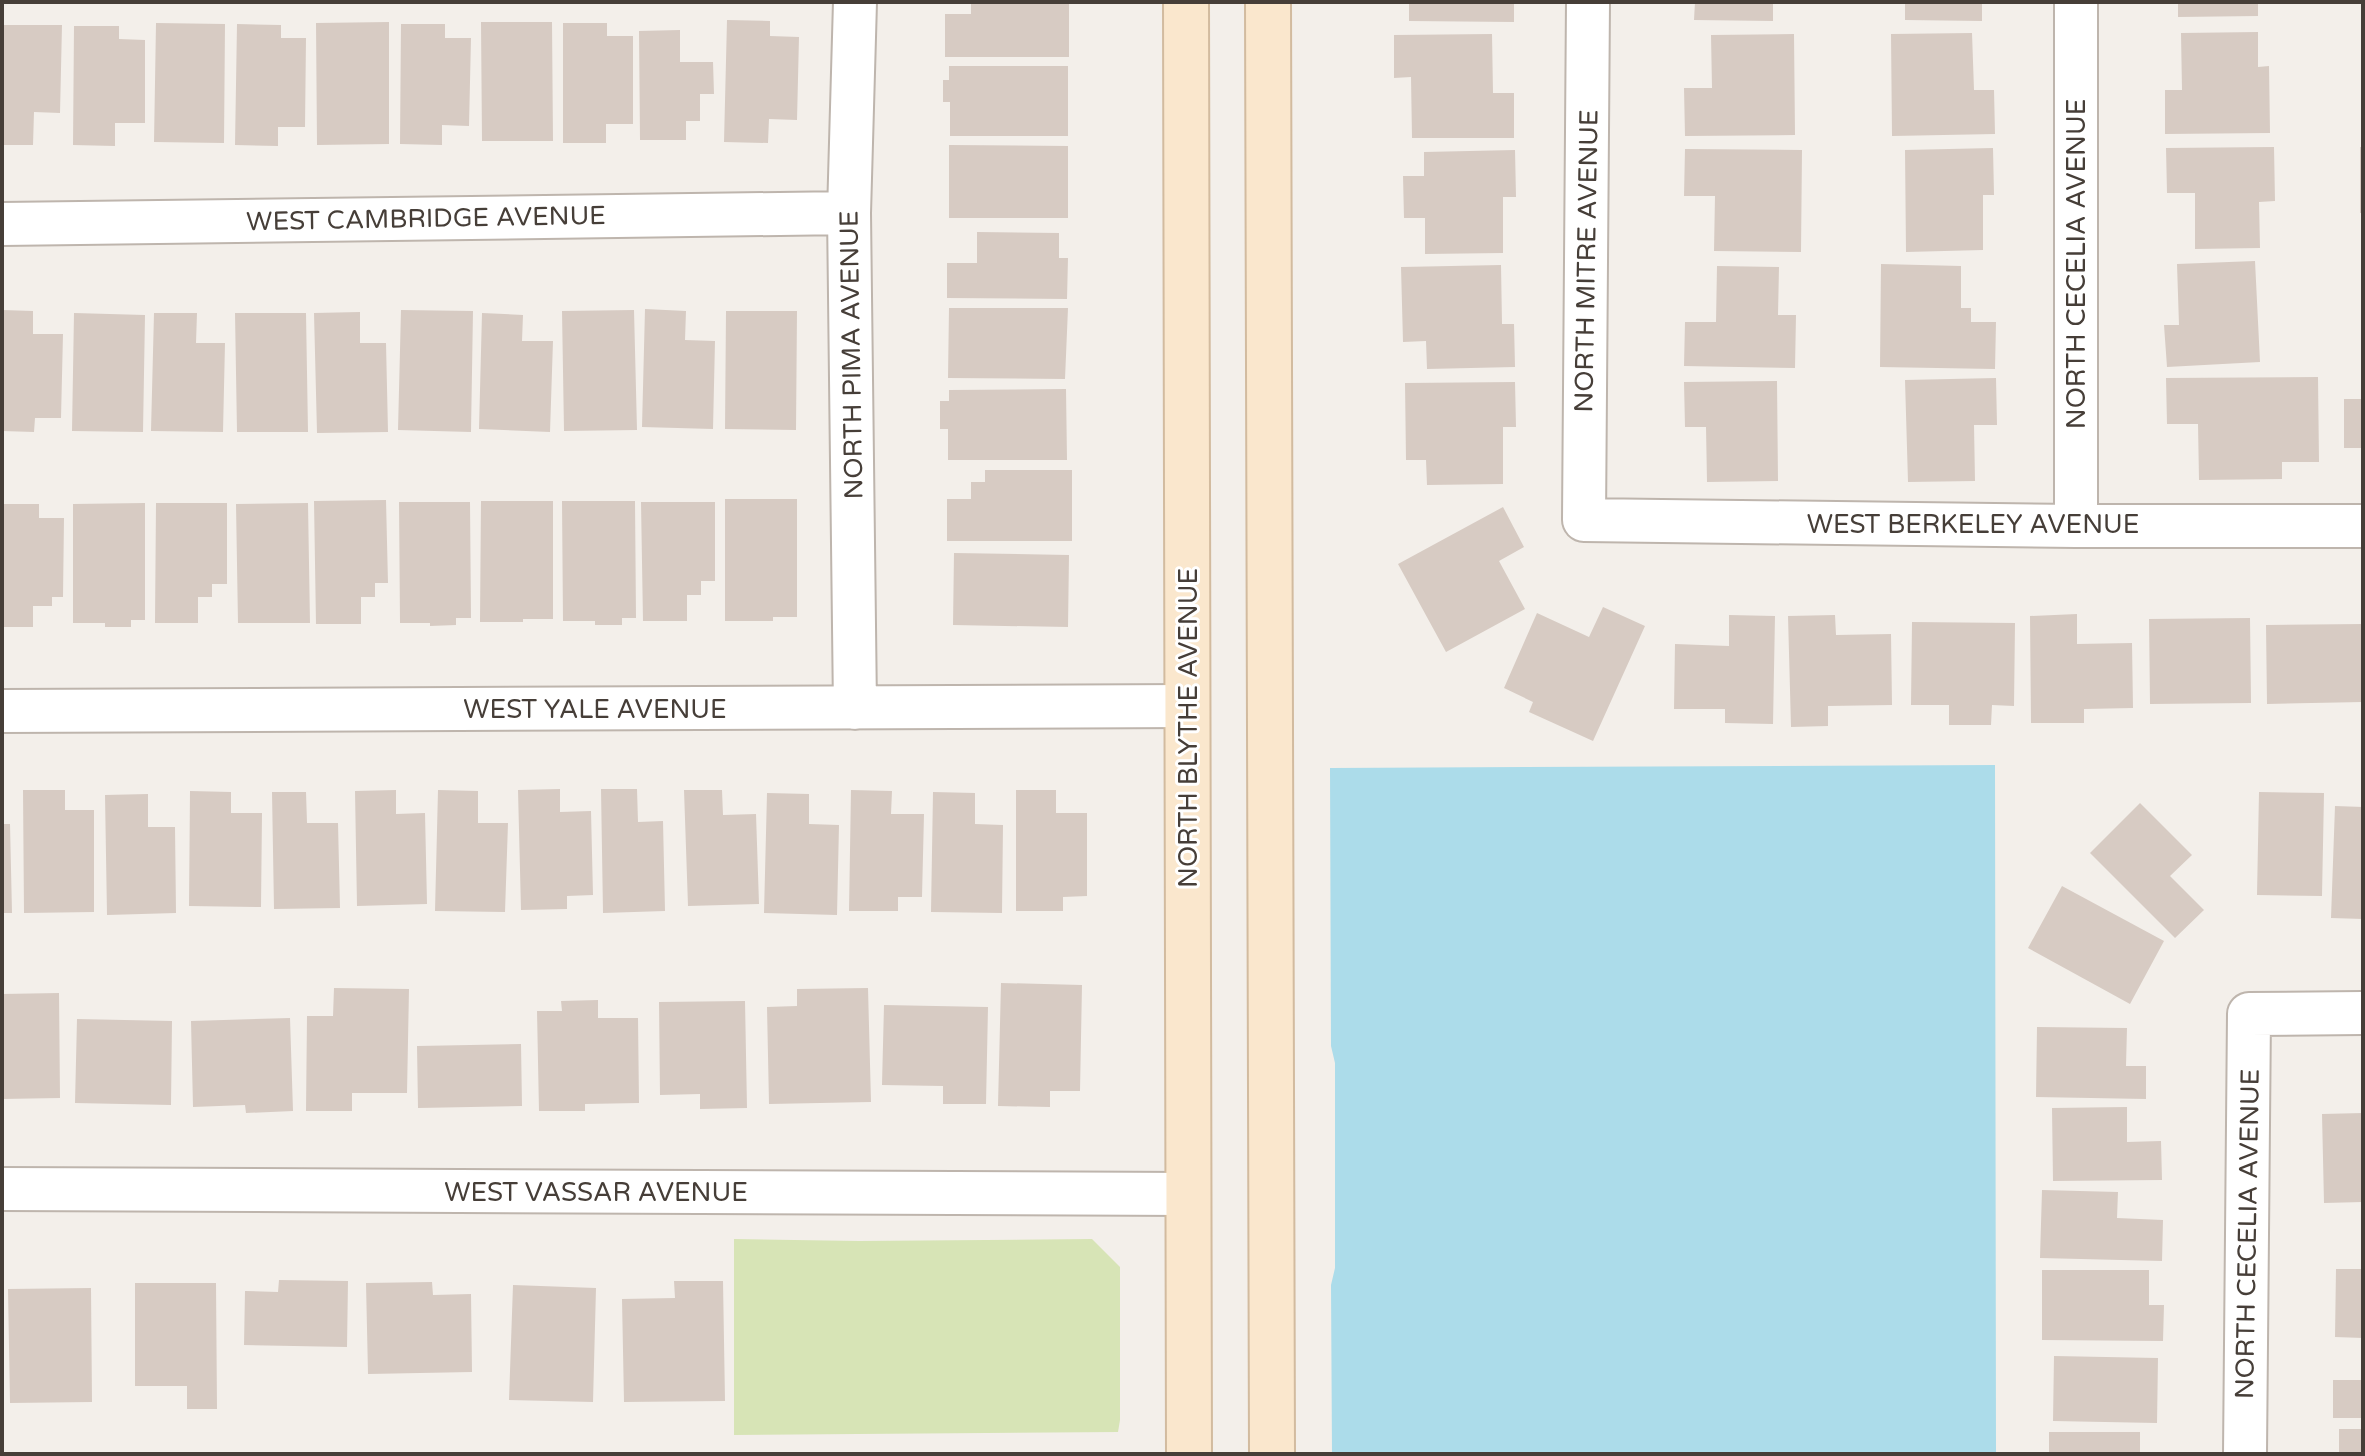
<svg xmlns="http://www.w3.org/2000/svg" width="2365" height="1456" font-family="'Varela Round',sans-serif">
<rect width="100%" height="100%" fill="#f3efea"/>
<path fill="#d7e4b6" d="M734 1239 859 1241 1092 1239 1120 1267V1420L1118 1432 734 1435Z"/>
<path fill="#acdcea" d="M1995 765 1996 1454H1332L1331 1285 1335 1268V1063L1331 1046 1330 768Z"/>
<path fill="#d7cbc3" d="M971 2H1069V57H945V14H971Z
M1409 2H1514V22L1409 21Z
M1695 2H1773V21L1694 20Z
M1905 2H1982V21L1905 20Z
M2178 2H2258V16L2178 17Z
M727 20 770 21V36L799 37 797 120 769 119 768 143 724 142Z
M389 22V144L317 145 316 23Z
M481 22H552L553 141H482Z
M156 23 225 24 224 143 154 142Z
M563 23H607V36H633V124H606V143H563Z
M237 24 281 25V38H306L305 127H278V146L235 145Z
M401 24H445V38H471L469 126 442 125V145L400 144Z
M2 25H62L60 113 34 112 33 145H2Z
M74 26H119V39L145 40V123H115V146L73 145Z
M680 30V62H713L714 94H700V121H686V140H640L639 31Z
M2258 32V67L2269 66 2270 133 2165 134V90H2182L2181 33Z
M1972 33 1974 90H1994L1995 134 1892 136 1891 34Z
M1492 34 1493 93H1514V138H1412L1411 77 1394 78V35Z
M1794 34 1795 135 1685 136 1684 88H1712L1711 35Z
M949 66H1068V136H950V102H943V80H949Z
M949 145 1068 146V218H949Z
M2274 147 2275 201 2259 202 2260 248 2195 249V193H2167L2166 148Z
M2360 147H2363V213H2360Z
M1993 148 1994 195H1983V250L1906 252 1905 150Z
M1685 149 1802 150 1801 252 1714 251 1715 196H1684Z
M1515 150 1516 197H1503V253L1425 254V218H1404L1403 176H1424V152Z
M977 232 1059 233V258H1068L1067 299 947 298V263H977Z
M2255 261 2260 362 2167 367 2164 325H2179L2177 264Z
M1881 264 1961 266V308H1971V322H1996L1995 369 1880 367Z
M1501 265 1502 324H1514L1515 367 1427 369 1426 341 1403 342 1401 267Z
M1717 266 1779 267 1778 315H1796L1795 368 1684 366 1685 322H1716Z
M949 308H1068L1065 379 948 378Z
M645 309 686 311 685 340 715 341 713 429 642 427Z
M2 310 33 311V334H63L61 418H35L34 432 2 431Z
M401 310 473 311 471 432 398 430Z
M634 310 637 430 564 431 562 311Z
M726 311H797L796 430 725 429Z
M360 312V343H386L388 432 317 433 314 313Z
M74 313 145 315 143 432 72 431Z
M154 313H197L196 343H225L223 432 151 431Z
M235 313H306L308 432H237Z
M482 313 523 315 522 341H553L550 432 479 429Z
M2318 377 2319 462H2282V479L2199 480 2198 424H2167L2166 378Z
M1996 378 1997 425H1974L1975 481 1908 482 1905 380Z
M1777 381 1778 481 1707 482 1706 427H1685L1684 382Z
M1515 382 1516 427H1503V484L1427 485 1426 460H1406L1405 383Z
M1066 389 1067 460H948V429H940V401H949V390Z
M2344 399H2363V448H2344Z
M985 470H1072V541H947V499H971V482H985Z
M725 499H797V617H773V621H725Z
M386 500 388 583H375V597H361V624H316L314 501Z
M481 501H553V619H523V622H480Z
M562 501H635L636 618H622V625H595V621H563Z
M399 502H470L471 618H456V625L430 626V623H400Z
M641 502H715V581H701V595H687V621H643Z
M145 503V620H131V627H105V623H73V504Z
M156 503H227V584H212V597H198V623H155Z
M308 503 310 623H238L236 504Z
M2 504H39V518H64L63 597H52V606H33V627H2Z
M1503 507 1524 547 1499 561 1525 609 1446 652 1398 564Z
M954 553 1069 555 1068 627 953 625Z
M1603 607 1645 626 1593 741 1529 712 1533 702 1504 688 1537 613 1589 637Z
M2077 614V644L2132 643 2133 708 2084 709V723H2031L2030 616Z
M1729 615 1775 616 1773 724 1725 723V709H1674L1675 644 1729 646Z
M1835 615 1836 635 1891 634 1892 705 1828 706V726L1791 727 1788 616Z
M2250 618 2251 703 2150 704 2149 619Z
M1912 622 2015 623 2014 706 1992 705 1991 725H1949V705H1911Z
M2363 624V702L2267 704 2266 625Z
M560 789V812L591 811 593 895 567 896V909L521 910 518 790Z
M601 789H637L638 822 663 821 665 911 603 913Z
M23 790H65V810H94V912L24 913Z
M396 790V814L425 813 427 904 357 906 355 791Z
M438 790 478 791V823H508L505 912 435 911Z
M684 790H722L723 815 756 814 759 904 688 906Z
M851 790 892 791 891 814H924L922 897H898V911H849Z
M1016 790H1056V813H1087V896L1063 897V911H1016Z
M190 791 231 792V813H262L261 907 189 906Z
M272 792H306L307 823H338L340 908 274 909Z
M933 792 975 793V824L1003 825 1002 913 931 912Z
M2259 792 2324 793 2322 896 2257 895Z
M767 793 809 794V824L839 825 837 915 764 913Z
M148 794V827H175L176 913 107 915 105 795Z
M2140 803 2192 855 2170 876 2204 910 2175 938 2090 853Z
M2335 806 2363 807V919L2331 918Z
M2 824H10L12 913H2Z
M2062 886 2164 941 2130 1004 2028 948Z
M1001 983 1082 985 1080 1091H1050V1107L998 1106Z
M334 988 409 989 407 1093H352V1111H306L307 1016H333Z
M868 988 871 1102 769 1104 767 1007 797 1006V989Z
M59 993 60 1098 2 1099V994Z
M598 1000V1018H638L639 1103 585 1104V1111H539L537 1011H562L561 1001Z
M745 1001 747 1108 700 1109V1094L660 1095 659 1002Z
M884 1005 988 1007 986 1104H943V1086L882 1085Z
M290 1018 293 1111 246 1113 245 1105 193 1107 191 1021Z
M77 1019 172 1021 171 1105 75 1103Z
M2037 1027 2127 1028 2126 1066H2146V1099L2036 1097Z
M521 1044 522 1106 418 1108 417 1046Z
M2127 1107V1142L2161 1141 2162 1180 2053 1181 2052 1108Z
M2363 1113V1202L2324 1203 2322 1114Z
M2042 1190 2118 1192 2117 1218 2163 1220 2162 1261 2040 1258Z
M2336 1269H2363V1338L2335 1337Z
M2042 1270H2149V1305H2164L2163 1341 2042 1340Z
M279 1280 348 1281 347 1347 244 1345 245 1291 278 1292Z
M674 1281H723L725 1401 624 1402 622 1299 675 1298Z
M432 1282 433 1295 471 1294 472 1372 368 1374 366 1283Z
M135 1283H216L217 1409H187V1386H135Z
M513 1285 596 1288 593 1402 509 1400Z
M91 1288 92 1402 10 1403 8 1289Z
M2054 1356 2158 1358 2157 1423 2053 1421Z
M2333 1380H2363V1418H2333Z
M2339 1429H2363V1454H2339Z
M2049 1432H2140V1454H2049Z"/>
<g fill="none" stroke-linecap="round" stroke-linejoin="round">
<g stroke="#beb5ad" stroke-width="46">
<path id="street" d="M1588 2 1584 520 2076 526H2363
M2076 2V526
M2 224 849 213
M855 708 849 213 855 2
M2 711 1188 706
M2 1189 1189 1194
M2245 1454 2249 1014 2363 1013"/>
</g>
<g stroke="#d2bb9f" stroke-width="48">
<path id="secondary" d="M1186 2 1189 1454
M1268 2 1272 1454"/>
</g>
<use href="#street" stroke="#fff" stroke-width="42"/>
<use href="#secondary" stroke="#fae7cd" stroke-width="44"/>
</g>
<g text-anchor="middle" stroke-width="6" stroke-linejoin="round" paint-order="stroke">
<g font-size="26" fill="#463e38" stroke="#fff">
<text transform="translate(426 218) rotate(-1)" y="9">WEST CAMBRIDGE AVENUE</text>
<text transform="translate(1586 261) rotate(-89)" y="9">NORTH MITRE AVENUE</text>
<text transform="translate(2076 264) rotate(-90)" y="9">NORTH CECELIA AVENUE</text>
<text transform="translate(851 355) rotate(-91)" y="9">NORTH PIMA AVENUE</text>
<text x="1973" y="533">WEST BERKELEY AVENUE</text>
<text x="595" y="718">WEST YALE AVENUE</text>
<text transform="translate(1188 728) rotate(-90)" y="9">NORTH BLYTHE AVENUE</text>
<text x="596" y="1201">WEST VASSAR AVENUE</text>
<text transform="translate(2247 1234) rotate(-89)" y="9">NORTH CECELIA AVENUE</text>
</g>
</g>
<rect width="2365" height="1456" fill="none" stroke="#463e38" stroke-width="8"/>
</svg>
